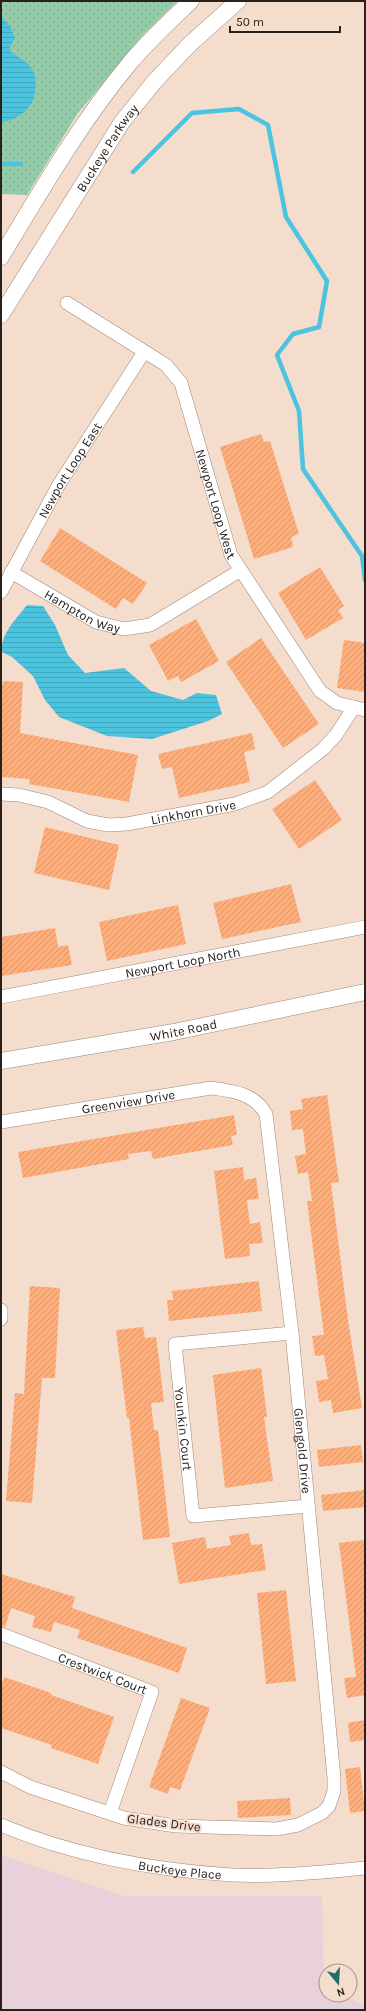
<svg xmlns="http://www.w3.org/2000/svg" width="366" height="2011" font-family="Karla,sans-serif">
<defs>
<pattern id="grass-dots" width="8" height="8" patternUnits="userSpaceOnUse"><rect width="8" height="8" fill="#94ccaa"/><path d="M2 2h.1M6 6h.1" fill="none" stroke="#80af92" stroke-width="1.8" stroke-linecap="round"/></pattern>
<pattern id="water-rules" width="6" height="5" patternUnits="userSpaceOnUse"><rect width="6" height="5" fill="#4cc3df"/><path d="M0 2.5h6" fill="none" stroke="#43a7bf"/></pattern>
<pattern id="building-hatch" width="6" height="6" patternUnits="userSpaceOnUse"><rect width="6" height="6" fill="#fcae7d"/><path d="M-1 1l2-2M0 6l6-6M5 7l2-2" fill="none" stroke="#d8956b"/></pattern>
</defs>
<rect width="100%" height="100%" fill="#f5ddce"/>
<path fill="#e9d1db" d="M1 1855 124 1896H322L324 1989 326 1990V1995H340L365 2004V2010H1Z"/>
<path fill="url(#grass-dots)" d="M1 1H178L145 33 78 113 27 195 1 194Z"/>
<path fill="url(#water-rules)" d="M1 16 9 25 15 37 9 50C17 58 30 61 34 73 36 78 36 86 35 92 32 111 19 118 1 123Z
M27 605 43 606 55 625 68 655 85 673 124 668 151 691 183 700 197 693 216 695 222 714 208 721 152 739 107 736 59 717 45 700 33 676 12 657 2 652C0 634 17 618 27 605Z"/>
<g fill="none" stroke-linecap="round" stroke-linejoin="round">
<path stroke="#4cc3df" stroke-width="4.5" d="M1 164H21
M133 172 192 113 239 109 268 125 286 217 327 281 319 327 293 334 277 355 299 411 303 469 362 556 365 580"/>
</g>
<path fill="url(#building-hatch)" d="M261 434 264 442 270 441 299 534 291 537 293 547 254 559 220 447Z
M60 528 147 583 133 604 123 598 116 609 40 561Z
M320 567 344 606 338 610 343 618 306 640 278 593Z
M196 619 219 661 181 682 178 676 168 681 149 645Z
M261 638 319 724 283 748 226 662Z
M344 640 365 643V692L337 688Z
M3 681 23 682 20 733 138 755 129 802 29 784 30 779 1 777V690Z
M252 733 255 749 244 752 250 782 179 798 172 767 162 769 158 754Z
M315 780 342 820 299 849 272 809Z
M45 827 119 845 109 890 34 873Z
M291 884 301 922 222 939 213 903Z
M178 905 186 944 107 961 99 922Z
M55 928 58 947 68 945 72 965 1 976V937Z
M327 1095 339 1182 331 1183 348 1320 362 1408 333 1413 331 1400 319 1402 316 1381 328 1379 324 1355 315 1356 312 1336 324 1335 307 1201H312L308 1172 298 1174 295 1156 306 1154 303 1129 292 1130 290 1111 303 1109 301 1099Z
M234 1115 237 1135 231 1136 233 1145 153 1159 151 1151 128 1154 129 1159 23 1178 18 1152Z
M243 1167 244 1180 256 1178 259 1199 247 1200 250 1224 260 1222 263 1243 249 1244 250 1256 225 1259 214 1171Z
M259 1281 262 1311 169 1321 167 1300H173L172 1291Z
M30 1286 60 1288 55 1378H42L32 1503 6 1501 15 1393 24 1394Z
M143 1327 145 1338 156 1337 159 1359 164 1402 151 1403 154 1430H158L170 1537 143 1540 129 1418H127L116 1330Z
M261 1368 267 1417H264L273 1481 225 1488 213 1375Z
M361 1445 363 1462 319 1467 317 1450Z
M365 1490V1507L323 1511 321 1495Z
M249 1533 251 1545 262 1544 266 1570 179 1584 172 1543 205 1537 207 1549 231 1545 229 1536Z
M365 1540V1695L347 1698 344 1678 356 1677 339 1543Z
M1 1574 75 1597 72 1608 187 1648 179 1673 77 1638 80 1630 54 1622 51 1632 32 1627 35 1616 11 1608 5 1627 1 1626Z
M286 1590 296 1681 266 1684 257 1593Z
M4 1677 51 1693V1695L114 1717 98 1764 51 1748 52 1745 1 1728V1687Z
M181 1698 210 1708 180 1790 170 1787 168 1794 149 1787Z
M365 1720V1740L350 1742 348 1723Z
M360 1767 365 1811 350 1813 345 1769Z
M290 1798 291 1815 238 1818 237 1801Z"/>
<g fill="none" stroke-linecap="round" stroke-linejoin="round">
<g stroke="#9c8678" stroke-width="14">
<g id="minor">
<path id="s1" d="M67 303 166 365 181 383 231 555 320 691 337 703 365 710"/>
<path id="s2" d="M11 572 96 622 124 629 150 625 241 570"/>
<path id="s3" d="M1 592 58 486 144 352"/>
<path id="s4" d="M1 794 19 795 48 802 87 821 108 825 127 824 235 804 268 792 323 749 336 735 354 707"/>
<path id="s5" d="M1 997 365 927"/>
<path id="s6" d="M1 1122 211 1088C233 1091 254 1093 266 1114L292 1333 334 1778V1791L329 1806 322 1813 298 1825 277 1829 176 1826 124 1818 30 1787 1 1772"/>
<path d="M1 1310V1319"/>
<path id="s7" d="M292 1333 175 1344 193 1516 308 1506"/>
<path id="s8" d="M1 1634 152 1692 110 1813"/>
<path id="s9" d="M1 1825C74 1856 153 1870 232 1875 276 1877 321 1872 365 1868"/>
</g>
</g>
<g stroke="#9c8678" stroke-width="17">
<g id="tertiary">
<path d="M1 257C41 191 80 123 129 64 148 41 170 21 191 1"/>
<path id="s10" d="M1 315 122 122 154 82 190 44 238 1"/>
<path id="s11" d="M1 1061 174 1032 365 992"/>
</g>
</g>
<use href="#minor" stroke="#fff" stroke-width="13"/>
<use href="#tertiary" stroke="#fff" stroke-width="16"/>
</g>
<g text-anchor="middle" stroke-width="4" stroke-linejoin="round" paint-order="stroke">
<g font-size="13" fill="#2a211c" stroke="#f5ddce">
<text dy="5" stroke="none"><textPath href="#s10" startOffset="198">Buckeye Parkway</textPath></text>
<text dy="5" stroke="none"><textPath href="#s3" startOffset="140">Newport Loop East</textPath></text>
<text dy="5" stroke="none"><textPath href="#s1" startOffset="266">Newport Loop West</textPath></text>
<text dy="5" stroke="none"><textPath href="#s2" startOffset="82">Hampton Way</textPath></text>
<text dy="5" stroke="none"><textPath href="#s4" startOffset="199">Linkhorn Drive</textPath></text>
<text dy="5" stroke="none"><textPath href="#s5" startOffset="185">Newport Loop North</textPath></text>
<text dy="5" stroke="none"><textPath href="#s11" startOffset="185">White Road</textPath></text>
<text dy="5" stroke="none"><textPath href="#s6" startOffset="129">Greenview Drive</textPath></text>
<text dy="5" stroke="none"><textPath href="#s7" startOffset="203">Younkin Court</textPath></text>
<text dy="5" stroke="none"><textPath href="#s6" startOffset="615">Glengold Drive</textPath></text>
<text dy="5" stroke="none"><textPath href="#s8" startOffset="109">Crestwick Court</textPath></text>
<text transform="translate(164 1822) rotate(7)" y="5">Glades Drive</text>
<text dy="5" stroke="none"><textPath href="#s9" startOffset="185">Buckeye Place</textPath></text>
</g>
</g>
<rect width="366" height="2011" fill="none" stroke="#2a211c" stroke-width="4"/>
<g transform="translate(338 1983) rotate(162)"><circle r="19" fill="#f5ddce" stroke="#a49287"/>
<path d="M0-3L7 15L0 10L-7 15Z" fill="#216d6a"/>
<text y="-6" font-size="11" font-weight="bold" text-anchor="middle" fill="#2a211c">N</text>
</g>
<path d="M230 26v6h110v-6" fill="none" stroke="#2a211c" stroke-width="2"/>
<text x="236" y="26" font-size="12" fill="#2a211c" stroke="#f5ddce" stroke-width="3" paint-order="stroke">50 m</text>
</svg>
